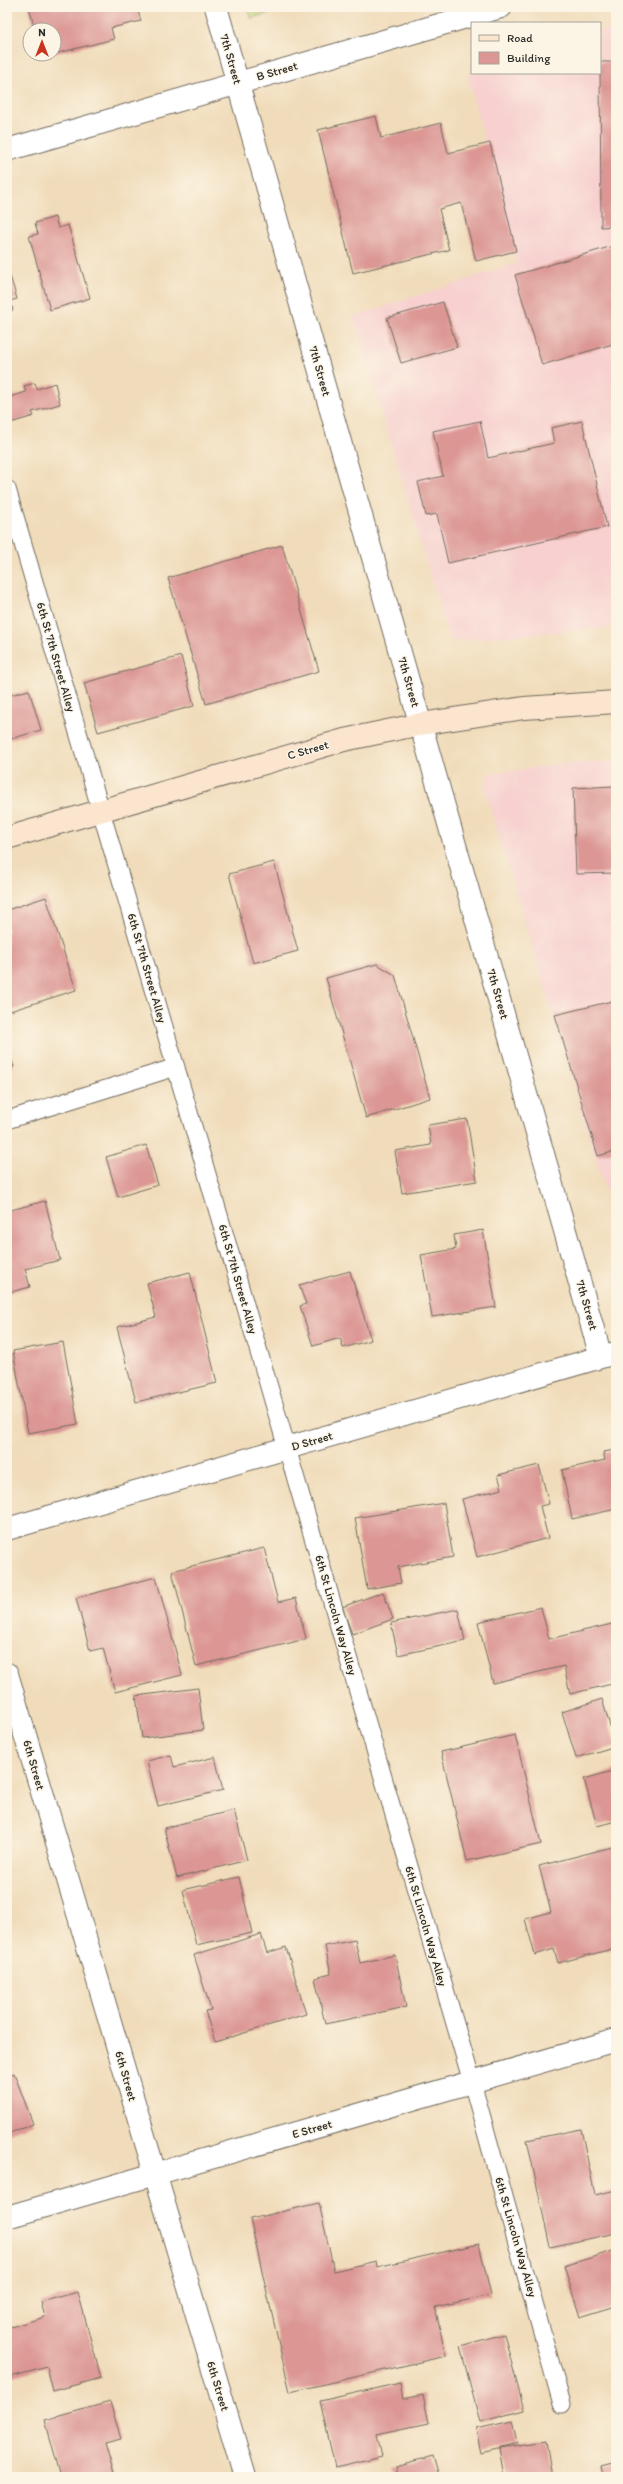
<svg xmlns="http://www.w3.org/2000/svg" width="623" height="2484" font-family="Itim,sans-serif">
<rect width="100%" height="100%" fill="#fcf5e5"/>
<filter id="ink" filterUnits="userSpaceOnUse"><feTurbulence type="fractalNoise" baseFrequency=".025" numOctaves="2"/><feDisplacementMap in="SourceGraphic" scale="8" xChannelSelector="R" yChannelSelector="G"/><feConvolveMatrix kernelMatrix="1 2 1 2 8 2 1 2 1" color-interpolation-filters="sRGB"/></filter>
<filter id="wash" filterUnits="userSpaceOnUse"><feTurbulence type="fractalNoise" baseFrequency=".012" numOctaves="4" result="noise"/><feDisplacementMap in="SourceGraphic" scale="16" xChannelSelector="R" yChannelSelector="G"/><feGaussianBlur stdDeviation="0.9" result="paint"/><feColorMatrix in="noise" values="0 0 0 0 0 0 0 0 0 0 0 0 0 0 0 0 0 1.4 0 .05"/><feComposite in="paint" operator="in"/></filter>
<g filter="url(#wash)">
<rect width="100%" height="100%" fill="#f0dcba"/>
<path fill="#f7d0cf" d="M616 27V627L450 641 353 317 517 263 467 74 600 73V32Z
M616 762V1225L484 787 488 774 569 763Z"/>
<path fill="#c0d377" stroke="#767f51" d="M248 7H292L251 18Z"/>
<g id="blocks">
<path fill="#dc9794" d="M29 7H137L141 21 111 28 114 39 54 54V30H35Z
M41 54H53V55L42 57Z
M600 62H616V226L601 227Z
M376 116 381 138 441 123 448 153 490 143 516 251 476 261 461 203 439 209 449 250 353 273 318 130Z
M55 217 58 228 68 225 90 298 50 310 29 236 38 234 35 223Z
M616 245V343L542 365 515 275Z
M7 266 17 299 10 301 13 310 7 312Z
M443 302 457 347 401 363 387 318Z
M35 383 37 389 55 383 60 404 32 412 34 416 7 424V398L26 392 24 386Z
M480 421 488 458 554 443 551 428 582 421 607 527 448 563 437 514 426 516 418 482 443 476 433 431Z
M282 545 319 671 206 704 168 578Z
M181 656 194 706 98 732 84 683Z
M29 690 41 730 7 740V696Z
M615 786 616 873 576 874 573 788Z
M274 862 298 951 253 963 229 874Z
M46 897 76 990 7 1012V910Z
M377 964 395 975 430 1098 366 1118 326 978Z
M616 1000V1151L598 1156 555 1015Z
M7 1047 14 1067 7 1069Z
M467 1119 477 1181 402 1193 395 1151 431 1145 428 1125Z
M146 1145 158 1185 118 1197 106 1157Z
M45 1201 60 1260 25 1269 30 1287 7 1293V1211Z
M483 1230 496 1307 432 1317 421 1255 456 1249 454 1235Z
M350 1271 371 1340 343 1348 340 1338 313 1346 300 1306 306 1304 299 1285Z
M190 1272 217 1383 136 1402 117 1327 156 1317 147 1283Z
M63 1342 78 1424 28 1433 13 1351Z
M616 1450V1509L572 1519 562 1470 605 1460 603 1452Z
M539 1465 549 1504 540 1506 548 1538 477 1557 462 1499 502 1489 498 1475Z
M444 1503 453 1557 398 1567 401 1583 367 1589 355 1518Z
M264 1548 278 1602 296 1598 306 1639 196 1666 172 1571Z
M156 1577 182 1675 115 1692 103 1648 90 1651 76 1598Z
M383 1592 393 1619 352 1634 342 1607Z
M541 1607 549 1639 616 1623V1683L570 1694 564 1666 493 1683 478 1622Z
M458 1609 465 1641 398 1655 391 1623Z
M198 1688 203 1730 142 1738 136 1696Z
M602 1699 616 1746 576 1758 562 1712Z
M515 1735 541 1844 467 1861 441 1752Z
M171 1755 174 1767 215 1757 223 1790 158 1806 147 1761Z
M616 1770V1821L597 1826 584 1779Z
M234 1810 247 1860 177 1878 164 1828Z
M616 1846V1948L558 1963 554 1949 535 1955 525 1919 551 1912 539 1866Z
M239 1877 252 1933 196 1945 183 1890Z
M261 1934 267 1953 286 1947 306 2014 215 2042 205 2011 211 2010 194 1955Z
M355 1940 360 1963 395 1955 406 2007 325 2024 315 1978 331 1974 325 1946Z
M14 2073 33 2124 7 2134V2076Z
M581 2129 595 2195 616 2190V2233L550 2247 527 2140Z
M319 2203 334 2271 376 2261 377 2267 479 2244 491 2295 435 2307 446 2356 290 2392 250 2219Z
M616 2250V2306L580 2317 564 2266Z
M78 2292 101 2378 53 2391 47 2367 7 2378V2328L45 2317 41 2302Z
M504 2334 524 2410 480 2422 460 2346Z
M400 2383 403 2399 423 2395 429 2423 377 2434 382 2456 335 2467 320 2401Z
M110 2402 121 2439 105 2443 115 2477H61L45 2420Z
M512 2421 517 2443 481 2452 476 2429Z
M546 2441 552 2477H504L499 2448Z
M433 2456 439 2477H398L395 2466Z
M616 2463V2477H603L601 2467Z"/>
</g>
</g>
<g filter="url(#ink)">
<use href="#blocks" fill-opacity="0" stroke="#70695d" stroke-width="1"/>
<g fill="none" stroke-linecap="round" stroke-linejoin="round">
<g stroke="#70695d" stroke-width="19">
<path id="lane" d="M7 489 472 2082 562 2404
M7 1120 176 1067"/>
</g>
<g stroke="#70695d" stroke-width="24">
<path id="street" d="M216 7 601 1357
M7 150 501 7
M7 1529 615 1353
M7 1674 245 2477
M7 2217 616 2040"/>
</g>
<g stroke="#70695d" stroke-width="24">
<path id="secondary" d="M7 838 344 740 421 724 524 708 616 702"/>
</g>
<use href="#lane" stroke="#fff" stroke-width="17"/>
<use href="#street" stroke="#fff" stroke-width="22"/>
<use href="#secondary" stroke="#fbe5cf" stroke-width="22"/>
</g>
</g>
<g text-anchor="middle" stroke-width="3" stroke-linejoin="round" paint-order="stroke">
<g font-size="12" fill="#2b2b2b" stroke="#fcf5e5">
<text transform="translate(231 59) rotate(74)" y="4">7th Street</text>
<text transform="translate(277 71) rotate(-16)" y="4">B Street</text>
<text transform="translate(320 371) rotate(74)" y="4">7th Street</text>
<text transform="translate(56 657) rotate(74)" y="4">6th St 7th Street Alley</text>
<text transform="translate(409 682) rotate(74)" y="4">7th Street</text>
<text transform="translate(308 750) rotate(-16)" y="4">C Street</text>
<text transform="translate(147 968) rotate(74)" y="4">6th St 7th Street Alley</text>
<text transform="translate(498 994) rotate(74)" y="4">7th Street</text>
<text transform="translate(238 1279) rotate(74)" y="4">6th St 7th Street Alley</text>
<text transform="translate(587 1305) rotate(74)" y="4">7th Street</text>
<text transform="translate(312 1441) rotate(-16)" y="4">D Street</text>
<text transform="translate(336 1615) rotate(74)" y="4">6th St Lincoln Way Alley</text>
<text transform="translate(34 1765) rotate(74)" y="4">6th Street</text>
<text transform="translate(426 1926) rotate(74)" y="4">6th St Lincoln Way Alley</text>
<text transform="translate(126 2076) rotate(74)" y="4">6th Street</text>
<text transform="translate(312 2129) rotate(-16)" y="4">E Street</text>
<text transform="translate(516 2237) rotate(74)" y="4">6th St Lincoln Way Alley</text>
<text transform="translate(218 2386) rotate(73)" y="4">6th Street</text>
</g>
</g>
<rect width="623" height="2484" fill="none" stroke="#fcf5e5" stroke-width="24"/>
<rect x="471" y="22" width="130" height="52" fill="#fcf5e5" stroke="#a8a49b"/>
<rect x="479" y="35" width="20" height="6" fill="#fbe5cf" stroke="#a8a49b"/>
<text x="507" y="42" font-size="12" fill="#2b2b2b">Road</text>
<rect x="479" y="52" width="20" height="12" fill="#dc9794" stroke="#a8a49b"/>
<text x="507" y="62" font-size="12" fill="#2b2b2b">Building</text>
<g transform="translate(42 42)"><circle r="19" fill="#fcf5e5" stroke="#a8a49b"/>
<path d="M0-3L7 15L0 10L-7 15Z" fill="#c8321e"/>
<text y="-6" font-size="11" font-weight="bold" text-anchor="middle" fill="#2b2b2b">N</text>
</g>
</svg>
